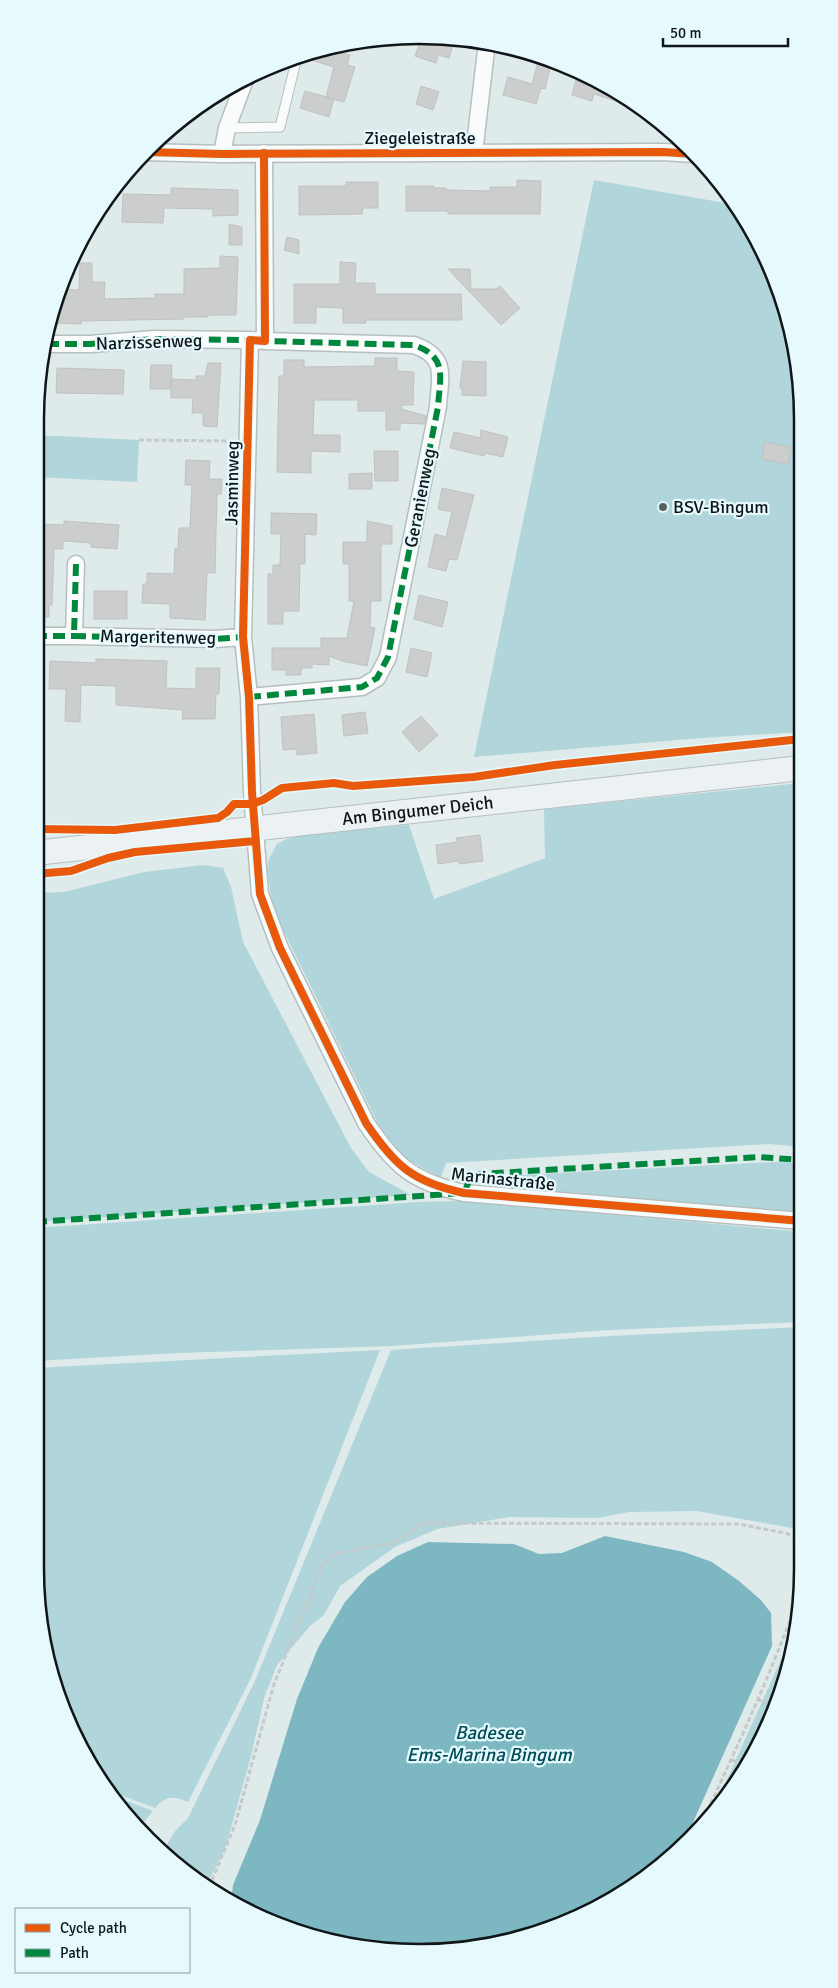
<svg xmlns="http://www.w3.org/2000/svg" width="838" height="1988" font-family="Signika,sans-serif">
<rect width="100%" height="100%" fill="#dfeaeb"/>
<path fill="#b0d5db" d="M594 180 731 204 774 272 800 369 801 732 714 737 474 757Z
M35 435 139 440 137 482 35 477Z
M801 783 802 1147 769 1144 446 1163 441 1177 424 1169 405 1158 392 1146 377 1122 273 909 267 869 269 859 277 844 287 839 304 834 409 825 434 899 545 858 544 809Z
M204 865 223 868 231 887 243 942 351 1148 369 1172 411 1195 35 1222V893L64 892 144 872Z
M776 1162 802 1163V1215L506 1188 501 1185V1181L521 1175Z
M461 1201 802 1232V1322L609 1330 392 1346 179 1353 35 1361V1228L419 1202Z
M802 1327 803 1530 696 1511 629 1512 597 1518 510 1517 437 1529 395 1547 340 1586 324 1615 310 1626 277 1665 265 1695 250 1760 225 1849 206 1885 164 1849 176 1830 188 1818 255 1681 391 1350 610 1336Z
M380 1350 251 1678 188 1802C174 1796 166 1795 155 1808L107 1790 86 1761 55 1693 35 1569V1368Z
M783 1655 788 1657 783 1692 723 1803 711 1815Z
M111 1795 153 1811 138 1829 130 1822Z"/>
<path fill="#7db8c2" d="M605 1536 684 1552 712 1562 739 1581 761 1600 771 1613 772 1646 686 1838 632 1888 566 1924 494 1946 369 1950 296 1933 231 1903 233 1885 260 1820 297 1699 318 1648 345 1602 367 1577 397 1556 428 1542 514 1544 539 1554 562 1553Z"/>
<path fill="#cccecd" stroke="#c0c1c0" d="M422 37 455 38 449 58 438 55 436 63 415 56Z
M325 47 350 55 347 65 355 67 344 102 326 97 334 67 311 60 314 50Z
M540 55 552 60 545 89 541 88 536 104 503 95 508 77 532 84Z
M578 73 622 95 619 102 594 94 592 101 572 95Z
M421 86 439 92 433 110 416 104Z
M305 91 334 99 329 117 300 108Z
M517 180 541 181 540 214H448V211H406V186H434V188H446V190L490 191V187H517Z
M346 182H378V208H363L362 214 299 215V186H346Z
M171 188 238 190V215L213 216V209L164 208 163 223 122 222 123 194 171 195Z
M229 224 242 227V245H229Z
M287 237 299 240V254L284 250Z
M220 256 238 257 236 315H208V317H184V319L81 321V324L51 323 55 297H61V289L79 290 80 263H92V282H105L104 299 155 298V294H184V269L220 268Z
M340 262 356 263 355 283H375V294H461L462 320H366V323H343V308L316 307V323H294V284H340Z
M448 269H470L471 289H496L500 286 520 308 501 325Z
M375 358H397V371L414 372 413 405H402L401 409 426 416 424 424 400 423V430H386V411H358V400H314L313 435H340V452L311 451V473L277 472 279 376H284V360H304V367L375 366Z
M463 361 486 362V396L462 395V388H460Z
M208 363H221L217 427 203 426V413H192L193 398H171V379L196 380V376H205Z
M151 365H172L171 389H150Z
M57 368 124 370 123 394 56 393Z
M481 430 508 437 503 457 485 453 484 456 450 448 454 432 480 438Z
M765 442 791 447 788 464 762 459Z
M374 451H398V481H375Z
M186 460 210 461 209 479H222L221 494H217L215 573H207L205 620 170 618V604L142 603 143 584H147V573L174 574 175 548 178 549 179 528H190L192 485H185Z
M372 473V489H349V474Z
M442 488 474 495 457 560 449 559 446 571 428 567 435 534 446 537 452 512 438 509Z
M271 513 317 514 316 535 305 534V564H300L299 611H283V624H268V574H273V565H280L281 534H271Z
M64 521 119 525 117 549 91 547V543L63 541V549H54L52 605H49V617H35L37 524 64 525Z
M367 521 392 526V544H381V601H371L370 627 375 628 367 666 342 661 329 656V665L312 664V668H301V675H286V670H272V648H321V638H347L354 601H349V564H343V542H367Z
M94 591H127V619H94Z
M419 595 448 602 442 627 414 619Z
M411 648 432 653 427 677 406 672Z
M96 659 167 661 166 688 196 689V668H220L219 694H216L215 719H182L183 710 116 705V686L81 685 80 722 65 721 66 689H49L50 661 96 663Z
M365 712 368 733 344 736 342 715Z
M314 714 317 753 297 755 296 749 283 750 281 717Z
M421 716 438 735 419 752 402 732Z
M480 835 483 861 459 864V861L438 864 436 845 457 842 456 838Z"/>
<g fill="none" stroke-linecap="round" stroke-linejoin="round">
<g stroke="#b6bfc0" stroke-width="11">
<path id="service" d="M227 128 280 127 297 57"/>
</g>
<g stroke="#b6bfc0" stroke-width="19">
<path id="minor" d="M145 152 222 154 663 152 694 154
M264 153 265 341 250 340 243 637 249 697 252 792 260 894 280 948 366 1123C395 1166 413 1182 464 1193L802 1221
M474 153 487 42
M222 154 227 128 246 77
M47 344H90L154 339 250 340
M76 564 74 636 215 639 243 637
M35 636H74
M249 697 362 687 377 678 388 657 438 407C440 376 448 357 414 345L265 341"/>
</g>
<g stroke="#b6bfc0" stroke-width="26">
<g id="secondary">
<path id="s1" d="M35 853 801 768"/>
</g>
</g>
<path stroke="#c5c9ca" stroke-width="3" stroke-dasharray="5 2.5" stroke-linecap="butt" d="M139 440 232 441
M757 1699 775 1707
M732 1760 744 1765
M701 1824C736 1750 770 1676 798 1599
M209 1887 235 1825 274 1684 323 1565 331 1556 337 1553 394 1543 423 1523 738 1524 785 1533 803 1540"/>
<use href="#service" stroke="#fafcfc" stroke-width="9"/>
<use href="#minor" stroke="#fafcfc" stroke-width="16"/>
<use href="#secondary" stroke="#ecf2f4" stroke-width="24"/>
<path stroke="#00873e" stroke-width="6" stroke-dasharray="12 6" stroke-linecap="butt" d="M47 344H90L154 339 250 340
M76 564 74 636 215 639 243 637
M35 636H74
M249 697 362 687 377 678 388 657 438 407C440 376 448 357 414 345L265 341
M35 1222 464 1193 469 1181 479 1174 759 1157 802 1160"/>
<g stroke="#e6fafe" stroke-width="11">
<path id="cycleway" d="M145 152 222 154 663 152 694 154
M264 153 265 341 250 340 243 637 249 697 252 792 260 894 280 948 366 1123C395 1166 413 1182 464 1193L802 1221
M35 829 115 830 218 818 227 812 234 804H252L263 800 282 788 334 783 353 786 474 777 555 765 801 739
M35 874 71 871 108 858 135 852 255 841"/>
</g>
<use href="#cycleway" stroke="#e8590c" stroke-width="8"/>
</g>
<circle fill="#586062" stroke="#e6fafe" stroke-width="2" cx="663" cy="507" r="5"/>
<g text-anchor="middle" stroke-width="4.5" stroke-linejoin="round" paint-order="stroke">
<g font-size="18" fill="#101618" stroke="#e6fafe">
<text x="420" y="144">Ziegeleistraße</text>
<text transform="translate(149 342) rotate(-2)" y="6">Narzissenweg</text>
<text transform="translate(232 483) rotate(-89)" y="6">Jasminweg</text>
<text transform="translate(420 498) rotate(-79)" y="6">Geranienweg</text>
<text transform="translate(158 637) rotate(1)" y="6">Margeritenweg</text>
<text dy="6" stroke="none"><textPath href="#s1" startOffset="385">Am Bingumer Deich</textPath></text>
<text transform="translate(503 1179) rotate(6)" y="6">Marinastraße</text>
</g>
<g font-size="18" fill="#101618" stroke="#e6fafe" text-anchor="start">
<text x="673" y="513">BSV-Bingum</text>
</g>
<g font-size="19" font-style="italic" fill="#014d57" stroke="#e6fafe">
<text x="489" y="1739">Badesee<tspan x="489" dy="22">Ems-Marina Bingum</tspan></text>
</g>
</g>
<path d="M0 0H838V1988H0ZM419 44H419A375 375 0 0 1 794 419V1569A375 375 0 0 1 419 1944H419A375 375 0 0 1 44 1569V419A375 375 0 0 1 419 44Z" fill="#e6fafe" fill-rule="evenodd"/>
<path fill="none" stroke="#101618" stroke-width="2.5" d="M419 44H419A375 375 0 0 1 794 419V1569A375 375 0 0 1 419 1944H419A375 375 0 0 1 44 1569V419A375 375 0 0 1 419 44Z"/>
<rect x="15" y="1908" width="175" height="65" fill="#e6fafe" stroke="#909fa2"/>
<rect x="25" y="1924" width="25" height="8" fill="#e8590c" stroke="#909fa2"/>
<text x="60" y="1933" font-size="15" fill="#101618">Cycle path</text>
<rect x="25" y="1949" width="25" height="8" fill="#00873e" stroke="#909fa2"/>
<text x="60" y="1958" font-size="15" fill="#101618">Path</text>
<path d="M663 38v8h125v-8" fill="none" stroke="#101618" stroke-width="2.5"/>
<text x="670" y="38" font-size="15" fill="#101618" stroke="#e6fafe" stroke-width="4" paint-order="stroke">50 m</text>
</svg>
